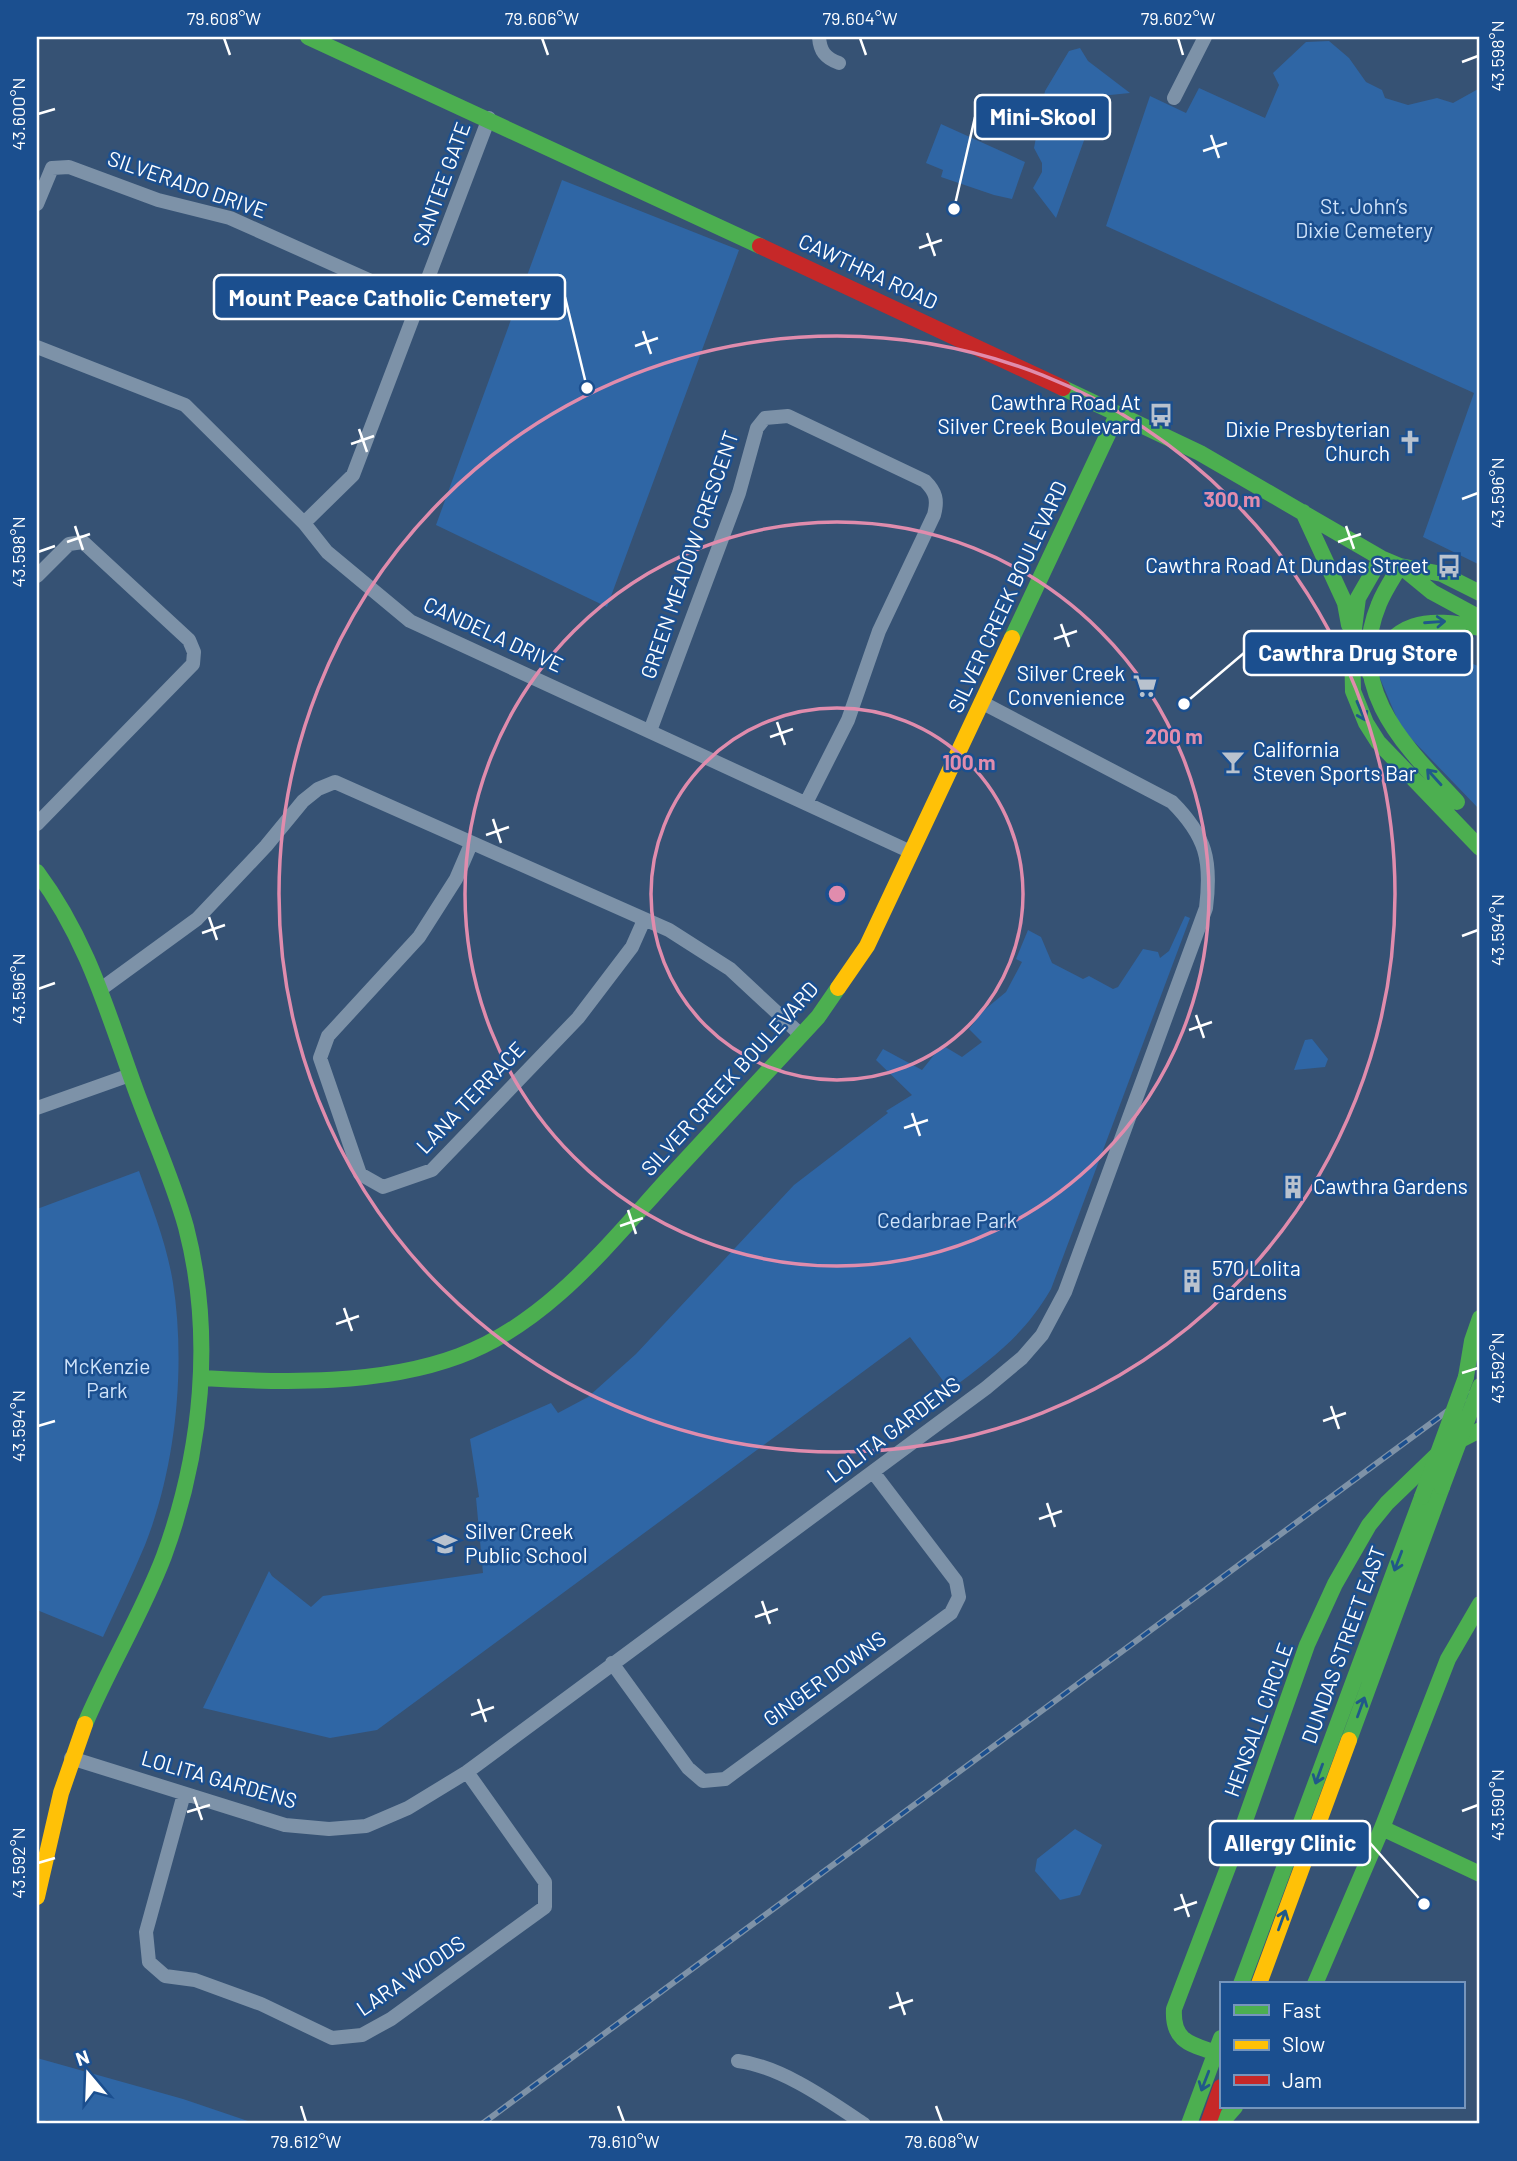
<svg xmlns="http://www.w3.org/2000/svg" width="1517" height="2161" font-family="Barlow,sans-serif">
<rect width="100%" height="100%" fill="#365274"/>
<path fill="#2f66a5" d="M1329 41 1349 58 1366 82 1382 90 1385 98 1408 105 1437 98 1453 103 1480 88V565L1423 537 1474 393 1106 226 1150 96 1186 113 1199 88 1265 118 1279 85 1273 73 1306 42Z
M1080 48 1088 61 1130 93 1100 96 1056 218 1033 188 1042 172V163L1034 148 1045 91 1069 51Z
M941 124 1025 162 1012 199 994 195 941 177 943 170 926 163Z
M562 180 739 250 607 607 436 525Z
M1410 643 1428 644 1480 667V810L1401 728 1379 676C1385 655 1389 650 1410 643Z
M1185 916 1190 918 1051 1289C1023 1337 993 1357 950 1390L910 1337 377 1730 330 1738 203 1708 269 1571 272 1576 311 1607 323 1596 483 1573 476 1498 479 1497 470 1439 551 1403 558 1413 588 1397 636 1354 794 1185 888 1113 886 1111 912 1095 876 1060 883 1049 922 1070 942 1045 962 1057 982 1042 969 1029 983 1011 1006 992 1022 962 1016 959 1028 930 1041 937 1052 963 1083 979 1089 976 1113 989 1118 987 1143 949 1158 952 1160 958 1169 951Z
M1312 1039 1328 1059 1325 1067 1294 1070 1305 1040Z
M139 1171C152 1207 167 1245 173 1283 186 1366 176 1467 145 1545 132 1576 117 1607 103 1637L37 1610V1209Z
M1075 1829 1102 1845 1080 1895 1060 1900 1035 1871 1037 1859Z
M37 2058 183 2099 257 2124H65L47 2120 37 2124Z"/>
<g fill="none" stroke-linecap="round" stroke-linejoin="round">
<path stroke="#7d92a8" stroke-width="14" d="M819 37C820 51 825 58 839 63
M1174 98 1205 37
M37 204 52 168 69 167 158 200 230 218 420 303
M37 347 185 405 304 523 327 552 410 621 911 852
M304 523 353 475 489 118
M37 576 69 544 83 542 189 640 194 652 193 664 37 824
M650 731 739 493 757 428 765 418 788 416 925 481C936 492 938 500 934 515L879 631 848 720 806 803
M471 844 456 879 419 937 328 1036 320 1058 360 1174 383 1187 432 1170 578 1018 632 947 644 920
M101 989 197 919 266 846 303 801 318 789 335 782 669 930 730 969 801 1035
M37 1108 130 1075
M612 1663 688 1768 703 1781 725 1779 951 1613 959 1597 956 1581 873 1472
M71 1758 285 1825 329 1829 366 1826 408 1808 467 1772 986 1388 1022 1358 1042 1335 1065 1292 1206 908C1212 860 1206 836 1172 802L981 702
M184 1794 146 1932 149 1962 165 1976 195 1980 261 2004 332 2038 362 2035 391 2019 545 1907V1882L467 1772
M738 2061C782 2067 828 2100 864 2124"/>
<path stroke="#4caf50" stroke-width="16" d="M308 37 760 246
M1063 388 1200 453 1381 558 1400 566 1442 574 1480 593
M1303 512 1345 603 1349 625
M1381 558 1358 598 1352 644 1353 691 1366 723 1378 742 1480 848
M1400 566C1393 578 1384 591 1379 604 1344 688 1404 745 1457 802
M1404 569 1432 592 1480 618
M1012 638 1117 415
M1370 674C1392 619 1427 617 1480 628
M37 872C87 939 107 1011 135 1088 152 1135 173 1180 186 1227 214 1335 202 1452 164 1556 142 1614 109 1667 85 1724
M1466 1377 1472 1341 1480 1318
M202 1378C284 1383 381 1385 459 1356 546 1324 606 1247 667 1180 717 1126 768 1071 818 1017L838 988
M1349 1740 1442 1487
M1382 1828 1480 1874
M1241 1984 1422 1497
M1315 1984 1382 1828 1448 1659 1480 1604
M1216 2053C1190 2044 1172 2041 1174 2009L1235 1849 1307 1645 1335 1584 1369 1525 1387 1503 1443 1449 1480 1430
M1189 2124 1221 2038
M1220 2124 1235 2107"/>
<path stroke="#ffc107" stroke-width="16" d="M838 988 867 946 1012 638
M37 1897 61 1793 85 1724
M1259 1984 1349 1740"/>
<path stroke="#c62828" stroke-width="16" d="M760 246 1063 388
M1208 2124 1221 2087"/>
<g stroke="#7e92a7" stroke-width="6">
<path id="rail" d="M482 2124 1480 1387"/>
</g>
<use href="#rail" stroke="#1b4f8f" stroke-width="3.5" stroke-dasharray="10" stroke-linecap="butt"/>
<path stroke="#4caf50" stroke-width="16" d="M1442 1487 1480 1386
M1422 1497 1466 1377"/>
</g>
<defs><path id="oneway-shaft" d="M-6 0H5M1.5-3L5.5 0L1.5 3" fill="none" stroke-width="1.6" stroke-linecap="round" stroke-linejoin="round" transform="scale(1.75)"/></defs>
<g stroke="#205989">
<use href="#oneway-shaft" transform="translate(1435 622) rotate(-4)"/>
<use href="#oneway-shaft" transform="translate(1361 711) rotate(67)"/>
<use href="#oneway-shaft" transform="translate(1434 777) rotate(-132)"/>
<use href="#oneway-shaft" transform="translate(1398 1561) rotate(111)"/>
<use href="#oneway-shaft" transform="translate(1361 1707) rotate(-70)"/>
<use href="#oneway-shaft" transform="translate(1319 1774) rotate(110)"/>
<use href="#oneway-shaft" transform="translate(1282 1920) rotate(-70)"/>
<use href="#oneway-shaft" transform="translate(1205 2081) rotate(111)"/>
</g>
<path fill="none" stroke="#fff" stroke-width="2.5" d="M224 38 230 55M542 38 548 55M860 38 866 55M1178 38 1183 55M1462 62 1478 56M38 114 55 109M1211 135 1219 158M1203 151 1227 143M927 233 935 256M919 248 942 240M643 331 651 354M635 346 658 338M359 429 367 452M351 444 374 436M1462 499 1478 493M75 526 83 550M1346 526 1354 549M67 542 90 534M1338 542 1361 534M38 552 55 546M1061 624 1069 647M1054 639 1077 631M777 722 785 745M770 737 793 729M493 819 501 843M486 835 509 827M209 917 217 940M202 933 225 925M1462 936 1478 930M38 989 55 983M1196 1015 1204 1038M1189 1030 1212 1022M912 1113 920 1136M904 1128 928 1120M628 1210 636 1234M620 1226 643 1218M344 1308 352 1331M336 1324 359 1316M1462 1373 1478 1368M1331 1406 1339 1429M1323 1421 1346 1413M38 1426 55 1421M1047 1503 1055 1527M1039 1519 1062 1511M762 1601 770 1624M755 1617 778 1609M478 1699 486 1722M471 1715 494 1707M194 1797 202 1820M1462 1811 1478 1805M187 1812 210 1805M38 1863 55 1858M1181 1894 1189 1917M1174 1910 1197 1902M897 1992 905 2015M889 2008 913 2000M301 2106 306 2122M618 2106 624 2122M936 2106 942 2122"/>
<g fill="none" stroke="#e08cad" stroke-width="3.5">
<circle cx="837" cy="894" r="186"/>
<circle cx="837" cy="894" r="372"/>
<circle cx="837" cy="894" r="558"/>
</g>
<defs>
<g id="bus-bare" transform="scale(1.89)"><path d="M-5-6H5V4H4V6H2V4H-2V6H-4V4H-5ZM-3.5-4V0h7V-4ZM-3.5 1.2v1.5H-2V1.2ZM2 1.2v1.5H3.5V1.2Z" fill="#b9c2ce" stroke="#1b4f8f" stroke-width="2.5" paint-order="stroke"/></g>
<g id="church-bare" transform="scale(1.89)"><path d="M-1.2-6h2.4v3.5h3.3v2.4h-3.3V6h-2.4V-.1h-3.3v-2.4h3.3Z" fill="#b9c2ce" stroke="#1b4f8f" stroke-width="2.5" paint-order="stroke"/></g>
<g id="supermarket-bare" transform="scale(1.89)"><path d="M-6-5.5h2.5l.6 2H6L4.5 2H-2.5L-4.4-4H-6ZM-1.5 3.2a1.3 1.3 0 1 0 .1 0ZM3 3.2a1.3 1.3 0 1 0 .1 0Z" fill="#b9c2ce" stroke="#1b4f8f" stroke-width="2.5" paint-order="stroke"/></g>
<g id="bar-bare" transform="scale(1.89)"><path d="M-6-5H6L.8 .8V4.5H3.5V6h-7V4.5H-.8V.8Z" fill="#b9c2ce" stroke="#1b4f8f" stroke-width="2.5" paint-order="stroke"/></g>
<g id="building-bare" transform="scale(1.89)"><path d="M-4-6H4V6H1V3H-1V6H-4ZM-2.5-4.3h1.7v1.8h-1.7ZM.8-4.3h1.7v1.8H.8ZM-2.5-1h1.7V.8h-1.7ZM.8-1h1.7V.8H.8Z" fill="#b9c2ce" stroke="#1b4f8f" stroke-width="2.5" paint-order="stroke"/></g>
<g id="school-bare" transform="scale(1.89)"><path d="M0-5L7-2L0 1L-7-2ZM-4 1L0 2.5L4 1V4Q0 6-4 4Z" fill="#b9c2ce" stroke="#1b4f8f" stroke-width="2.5" paint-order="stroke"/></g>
</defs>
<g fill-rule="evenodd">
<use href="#bus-bare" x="1161" y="415"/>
<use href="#church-bare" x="1410" y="442"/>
<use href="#bus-bare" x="1449" y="566"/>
<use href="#supermarket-bare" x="1145" y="686"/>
<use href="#bar-bare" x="1233" y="762"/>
<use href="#building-bare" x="1293" y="1187"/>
<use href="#building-bare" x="1192" y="1281"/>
<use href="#school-bare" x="445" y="1544"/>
</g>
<g text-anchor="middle" stroke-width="5" stroke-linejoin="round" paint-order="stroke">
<g font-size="21" fill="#fff" stroke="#1b4f8f">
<text transform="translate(442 184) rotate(-70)" y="7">SANTEE GATE</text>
<text transform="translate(187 185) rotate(19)" y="7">SILVERADO DRIVE</text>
<text transform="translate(868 272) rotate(25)" y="7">CAWTHRA ROAD</text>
<text transform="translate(690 555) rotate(-71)" y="7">GREEN MEADOW CRESCENT</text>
<text transform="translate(1008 597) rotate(-65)" y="7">SILVER CREEK BOULEVARD</text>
<text transform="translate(493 635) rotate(25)" y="7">CANDELA DRIVE</text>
<text transform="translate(730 1079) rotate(-48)" y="7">SILVER CREEK BOULEVARD</text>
<text transform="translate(471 1098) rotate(-46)" y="7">LANA TERRACE</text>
<text transform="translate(894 1430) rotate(-37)" y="7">LOLITA GARDENS</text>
<text transform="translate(1344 1645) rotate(-70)" y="7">DUNDAS STREET EAST</text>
<text transform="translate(825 1679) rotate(-36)" y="7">GINGER DOWNS</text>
<text transform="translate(1259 1720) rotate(-70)" y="7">HENSALL CIRCLE</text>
<text transform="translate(219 1780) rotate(16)" y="7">LOLITA GARDENS</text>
<text transform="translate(411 1976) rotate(-34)" y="7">LARA WOODS</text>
</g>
<g font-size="21" fill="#cfe3fa" stroke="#1b4f8f">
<text x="1364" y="214">St. John’s<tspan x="1364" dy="24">Dixie Cemetery</tspan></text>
<text x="947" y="1228">Cedarbrae Park</text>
<text x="107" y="1374">McKenzie<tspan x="107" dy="24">Park</tspan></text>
</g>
<g font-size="21" fill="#fff" stroke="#1b4f8f" text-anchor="end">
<text x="1141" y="410">Cawthra Road At<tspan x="1141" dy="24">Silver Creek Boulevard</tspan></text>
<text x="1390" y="437">Dixie Presbyterian<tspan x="1390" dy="24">Church</tspan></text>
<text x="1429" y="573">Cawthra Road At Dundas Street</text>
<text x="1125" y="681">Silver Creek<tspan x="1125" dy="24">Convenience</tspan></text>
<text x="1253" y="757" text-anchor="start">California<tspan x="1253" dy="24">Steven Sports Bar</tspan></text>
<text x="1313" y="1194" text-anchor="start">Cawthra Gardens</text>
<text x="1212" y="1276" text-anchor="start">570 Lolita<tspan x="1212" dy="24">Gardens</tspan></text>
<text x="465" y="1539" text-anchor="start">Silver Creek<tspan x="465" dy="24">Public School</tspan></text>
</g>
</g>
<circle cx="837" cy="894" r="10" fill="#e08cad" stroke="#1b4f8f" stroke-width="3.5"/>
<g font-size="21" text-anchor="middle" font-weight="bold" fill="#e08cad" stroke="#1b4f8f" stroke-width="5" stroke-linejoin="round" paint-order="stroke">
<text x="1232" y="507">300 m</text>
<text x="1174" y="744">200 m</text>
<text x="969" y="770">100 m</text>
</g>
<path fill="none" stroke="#fff" stroke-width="2.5" d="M954 209L975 117M587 388L565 297M1184 704L1244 653M1424 1904L1370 1843"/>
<g fill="#fff" stroke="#1b4f8f" stroke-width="2.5">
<circle cx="954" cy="209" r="7"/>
<circle cx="587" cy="388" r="7"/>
<circle cx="1184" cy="704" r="7"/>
<circle cx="1424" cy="1904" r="7"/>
</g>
<g fill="#1b4f8f" stroke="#fff" stroke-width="2.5">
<rect x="975" y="95" width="135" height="44" rx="7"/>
<rect x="214" y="275" width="351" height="44" rx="7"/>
<rect x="1244" y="631" width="228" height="44" rx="7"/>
<rect x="1210" y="1821" width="160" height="44" rx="7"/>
</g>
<g font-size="23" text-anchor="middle" font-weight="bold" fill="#fff">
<text x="1043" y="125">Mini-Skool</text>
<text x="390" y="306">Mount Peace Catholic Cemetery</text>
<text x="1358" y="661">Cawthra Drug Store</text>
<text x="1290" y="1851">Allergy Clinic</text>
</g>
<rect width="1517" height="2161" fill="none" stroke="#1b4f8f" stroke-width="77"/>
<rect x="1220" y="1982" width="245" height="126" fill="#1b4f8f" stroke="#7695bc" stroke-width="2"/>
<rect x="1234" y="2005" width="35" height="10" fill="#4caf50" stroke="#7695bc" stroke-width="2"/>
<text x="1282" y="2018" font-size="21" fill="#ffffff">Fast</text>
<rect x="1234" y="2040" width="35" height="10" fill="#ffc107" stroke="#7695bc" stroke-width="2"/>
<text x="1282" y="2052" font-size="21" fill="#ffffff">Slow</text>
<rect x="1234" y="2075" width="35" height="10" fill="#c62828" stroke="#7695bc" stroke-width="2"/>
<text x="1282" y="2088" font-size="21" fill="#ffffff">Jam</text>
<g transform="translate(88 2074) rotate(341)" stroke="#1b4f8f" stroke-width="5" paint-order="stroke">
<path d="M0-5L12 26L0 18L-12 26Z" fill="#ffffff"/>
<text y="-10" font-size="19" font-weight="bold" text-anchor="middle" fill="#ffffff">N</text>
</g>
<rect x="38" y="38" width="1440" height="2084" fill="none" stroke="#fff" stroke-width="2.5"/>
<g font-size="18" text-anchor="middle" fill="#fff">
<text x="224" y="25">79.608°W</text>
<text x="542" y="25">79.606°W</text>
<text x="860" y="25">79.604°W</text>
<text x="1178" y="25">79.602°W</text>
<text transform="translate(1498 56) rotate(-90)" y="6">43.598°N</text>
<text transform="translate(19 114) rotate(-90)" y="6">43.600°N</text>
<text transform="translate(1498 493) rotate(-90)" y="6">43.596°N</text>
<text transform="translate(19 552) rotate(-90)" y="6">43.598°N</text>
<text transform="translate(1498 930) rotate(-90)" y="6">43.594°N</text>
<text transform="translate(19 989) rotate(-90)" y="6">43.596°N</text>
<text transform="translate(1498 1368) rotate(-90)" y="6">43.592°N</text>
<text transform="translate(19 1426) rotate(-90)" y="6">43.594°N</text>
<text transform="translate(1498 1805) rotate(-90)" y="6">43.590°N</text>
<text transform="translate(19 1863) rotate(-90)" y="6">43.592°N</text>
<text x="306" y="2148">79.612°W</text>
<text x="624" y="2148">79.610°W</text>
<text x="942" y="2148">79.608°W</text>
</g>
</svg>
